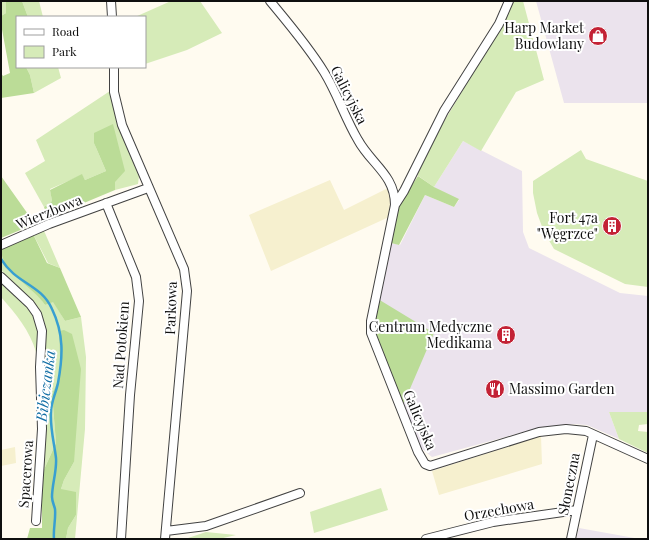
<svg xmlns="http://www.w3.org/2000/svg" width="649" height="540" font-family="'Playfair Display',serif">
<rect width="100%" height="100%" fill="#fffbf0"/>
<path fill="#ebe3ed" d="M536 1H648V103H564Z
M463 141 522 171 523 232 529 248 620 293 648 296V412H609L619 439 587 425 574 424 538 428 432 457 421 448 403 405 378 299 391 243 400 245 425 195 454 207 459 200 434 187Z
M579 528 640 539H576Z"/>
<path fill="#f6f0cf" d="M330 180 344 210 388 188 391 198 389 217 271 271 249 215Z
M541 436 542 464 439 495 432 471Z
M15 447 16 463 1 466V450Z"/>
<path fill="#d6ebb8" d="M1 1H6V13L1 16Z
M22 1H39L43 17H28Z
M171 1H200L222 33 187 50 145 64V17H135Z
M514 1H523L544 80 516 92 481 151 463 141 434 187 417 175 439 130 505 20Z
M26 67H58L61 78 34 93 30 75Z
M110 91C115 122 127 148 139 176L138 184 115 190V182L94 143 106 171 85 180 82 175 50 189 52 201 44 207 25 173 45 161 36 140Z
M581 150 586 159 648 181V287L625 284 554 249 544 232 537 213 533 193V181Z
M43 230 45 233 60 268 48 263 33 234Z
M1 252 9 269 39 296 45 305 53 301 65 321 81 317 86 357 85 429 75 539H66L68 528 76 515 61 489 64 480 74 462 59 331 60 375 52 394 56 443 42 474 45 449V324L39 308 1 270Z
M1 280 36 317 39 330 36 352C30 331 16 314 1 297Z
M609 412H648V424L639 425 638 431 648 432V453L619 439Z
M381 488 388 510 314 533 310 512Z
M206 532 236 535 219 539H185Z"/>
<path fill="#bbdc97" d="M6 1H22L28 17H17V67H26L30 75 34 93 1 98V73L3 76 10 73 1 24V16L6 13Z
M113 124 125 171 115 182V190L48 218 44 207 52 201 50 190 82 174 85 180 106 171 94 143V133Z
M1 176 35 224 1 238Z
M418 176 434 187 459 199 454 207 425 195 399 245 391 243 399 205Z
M33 234 47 263 60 268 81 317 65 321 53 302 45 305C34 287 1 273 1 248Z
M378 299 434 333 403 405 373 332Z
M64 330 72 334 81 369 74 462 64 480 61 489 76 492V515L68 528 66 539H27L30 528H42V474L56 443 52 394 60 375 59 331Z"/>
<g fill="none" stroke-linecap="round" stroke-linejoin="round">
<path stroke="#389fd1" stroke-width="2.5" d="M1 259C16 284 41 284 52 309 64 334 63 356 58 383 56 393 51 402 51 412 50 428 54 442 56 458 57 471 52 484 52 497 52 501 54 505 55 509 56 519 53 529 54 539"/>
<g stroke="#424242" stroke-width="10">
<path id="minor" d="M111 1 112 17
M270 1C289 24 308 46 324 72 337 93 345 118 358 140 371 164 395 175 395 205L371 321V333L418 452 425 464 430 466 539 432 566 429 586 431 648 459
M114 67V92L122 125 184 269 187 291 165 539
M106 203 136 277 139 301 130 395 121 539
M395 205 404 191 444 111 499 24 509 1
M1 245 49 224 148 188
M1 277 30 304 37 314 42 331 40 367 42 429 36 521
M166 531 206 526 300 493
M426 539 493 522 577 510
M571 539 593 435"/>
</g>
<use href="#minor" stroke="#fff" stroke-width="8"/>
</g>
<defs>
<g id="shop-disc" transform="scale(1)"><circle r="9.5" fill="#c32235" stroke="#fff"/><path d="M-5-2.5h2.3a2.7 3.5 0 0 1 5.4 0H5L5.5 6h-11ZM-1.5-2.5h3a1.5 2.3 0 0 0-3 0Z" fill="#fff"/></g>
<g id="building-disc" transform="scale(1)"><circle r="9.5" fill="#c32235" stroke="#fff"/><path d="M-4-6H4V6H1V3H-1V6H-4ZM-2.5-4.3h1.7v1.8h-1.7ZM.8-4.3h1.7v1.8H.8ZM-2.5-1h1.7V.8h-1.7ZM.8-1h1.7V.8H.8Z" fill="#fff"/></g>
<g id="restaurant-disc" transform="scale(1)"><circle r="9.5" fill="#c32235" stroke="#fff"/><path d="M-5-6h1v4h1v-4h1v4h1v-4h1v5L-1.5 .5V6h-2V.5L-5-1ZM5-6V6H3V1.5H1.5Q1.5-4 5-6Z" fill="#fff"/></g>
</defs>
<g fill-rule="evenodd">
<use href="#shop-disc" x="598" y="36"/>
<use href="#building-disc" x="612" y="226"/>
<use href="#building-disc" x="506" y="335"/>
<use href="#restaurant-disc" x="495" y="389"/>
</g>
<g text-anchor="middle" stroke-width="4" stroke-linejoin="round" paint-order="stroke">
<g font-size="14" fill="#0f0f0f" stroke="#fff" text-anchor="end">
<text x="584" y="33">Harp Market<tspan x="584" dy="16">Budowlany</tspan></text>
<text x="598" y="223">Fort 47a<tspan x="598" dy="16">"Węgrzce"</tspan></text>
<text x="492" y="332">Centrum Medyczne<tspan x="492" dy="16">Medikama</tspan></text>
<text x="509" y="394" text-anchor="start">Massimo Garden</text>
</g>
<g font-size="14" fill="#0f0f0f" stroke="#fff">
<text transform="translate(349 95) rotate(63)" y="5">Galicyjska</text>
<text transform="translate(49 212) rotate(-22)" y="5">Wierzbowa</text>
<text transform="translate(171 308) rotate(-88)" y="5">Parkowa</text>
<text transform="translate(121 345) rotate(-86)" y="5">Nad Potokiem</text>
<text transform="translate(420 420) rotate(67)" y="5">Galicyjska</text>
<text transform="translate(26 474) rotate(-86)" y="5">Spacerowa</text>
<text transform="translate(569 484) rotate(-79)" y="5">Słoneczna</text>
<text transform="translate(499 510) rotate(-10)" y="5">Orzechowa</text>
</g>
<g font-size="15" font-style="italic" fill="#136fa5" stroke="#fff">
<text transform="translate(46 386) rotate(-83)" y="5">Bibiczanka</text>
</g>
</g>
<rect width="649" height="540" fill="none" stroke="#0f0f0f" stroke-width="4"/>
<rect x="16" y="16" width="130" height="52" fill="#ffffff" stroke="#9f9f9f"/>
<rect x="24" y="29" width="20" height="6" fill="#ffffff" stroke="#9f9f9f"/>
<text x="52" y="36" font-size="12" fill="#0f0f0f">Road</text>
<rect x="24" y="46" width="20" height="12" fill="#d6ebb8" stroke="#9f9f9f"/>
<text x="52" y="56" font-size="12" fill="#0f0f0f">Park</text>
</svg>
